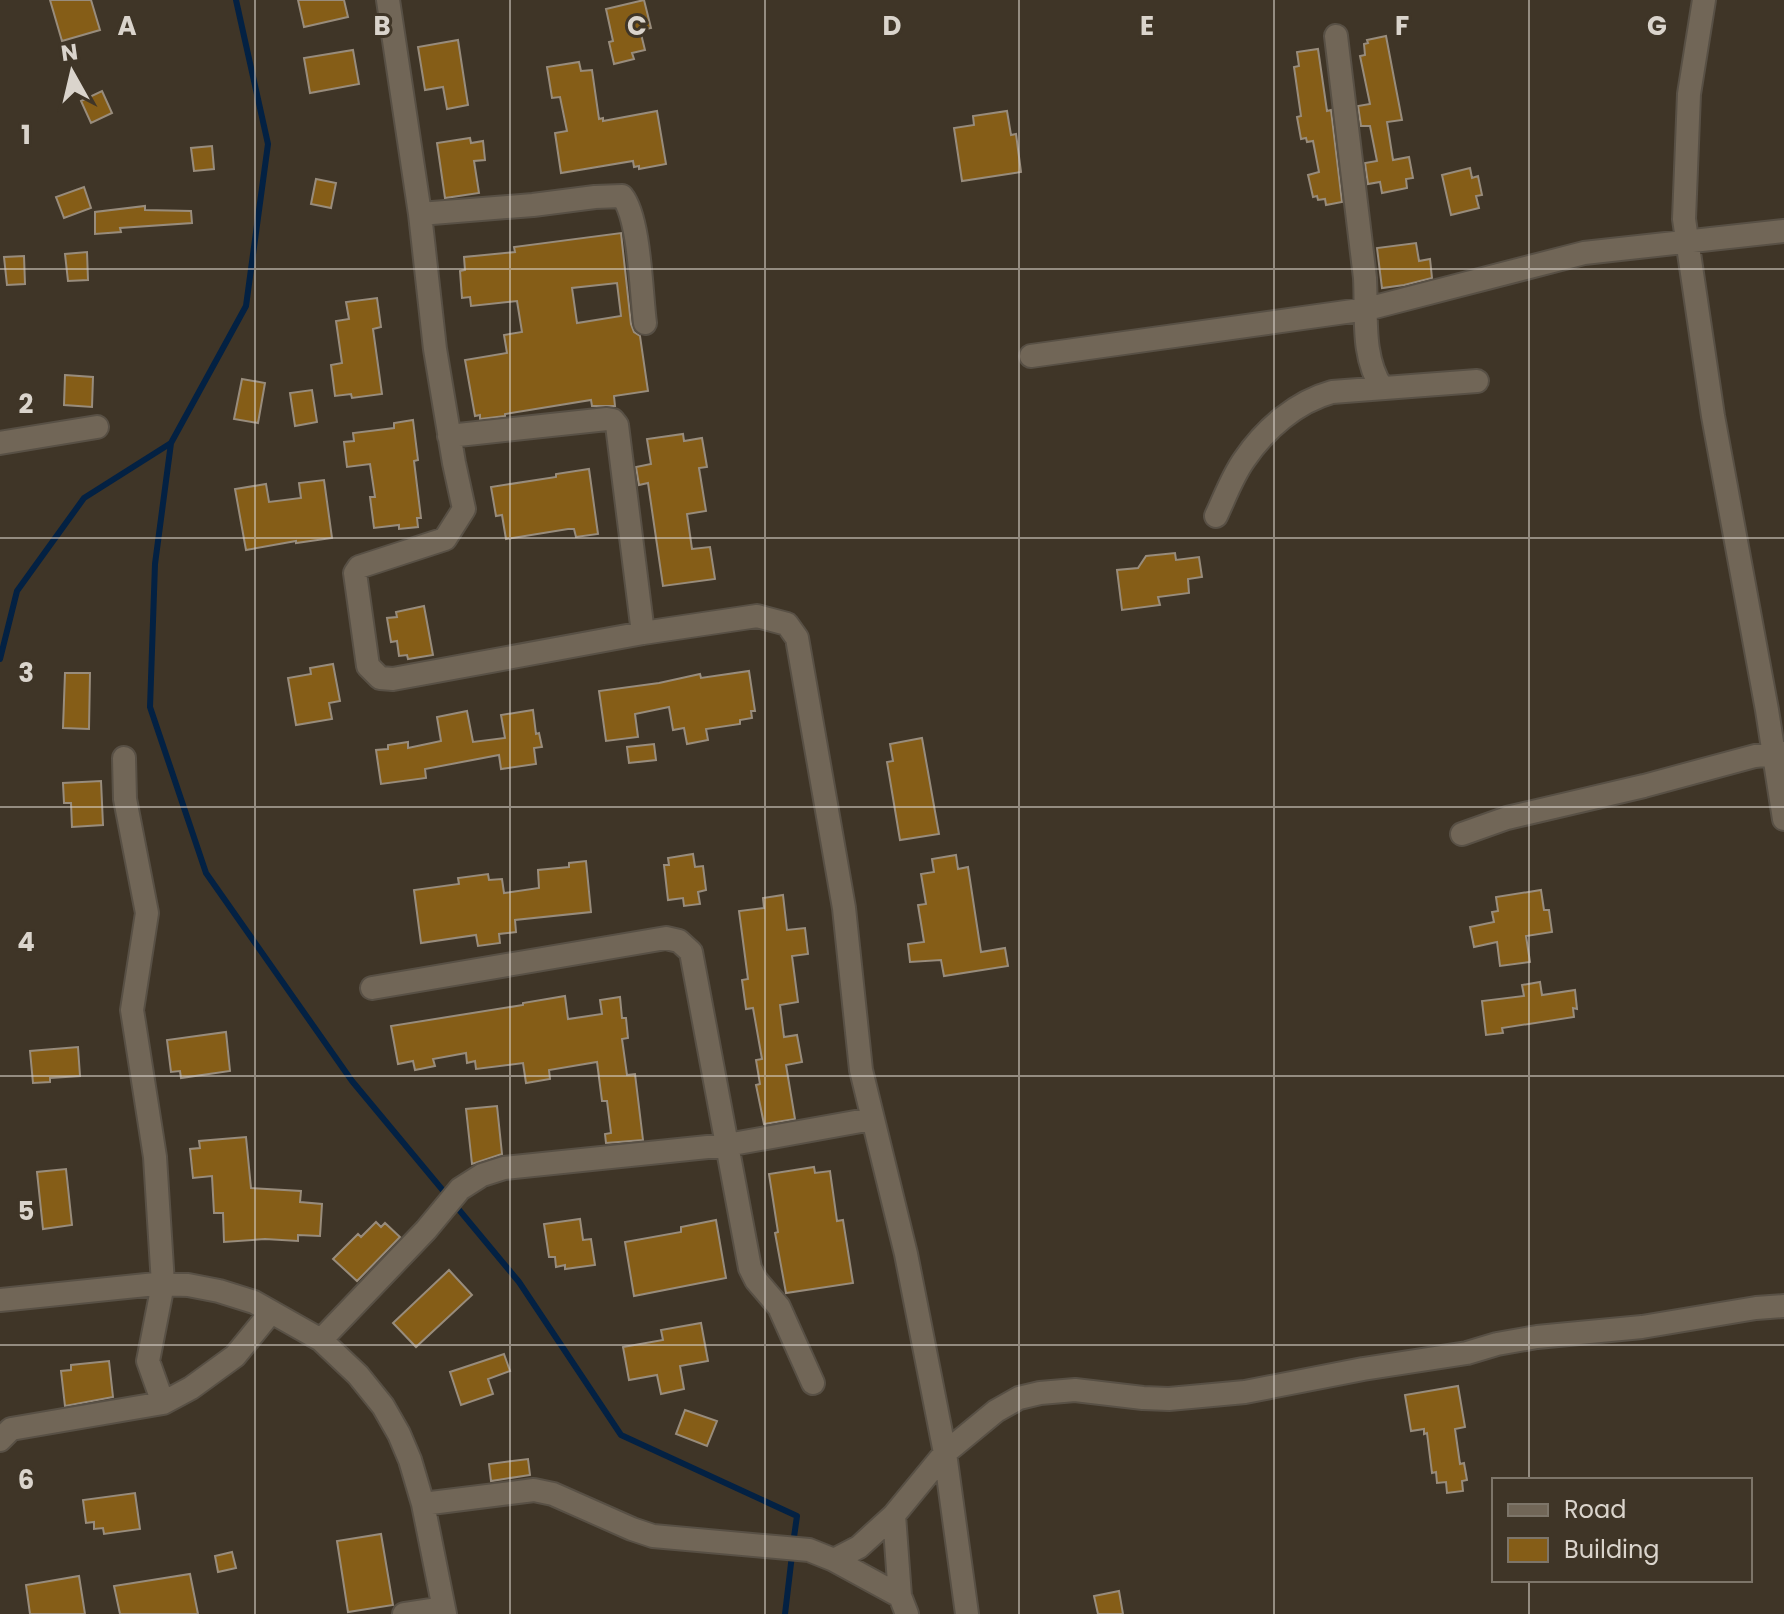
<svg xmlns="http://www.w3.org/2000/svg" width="1784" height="1614" font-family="Poppins,sans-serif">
<rect width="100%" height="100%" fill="#3f3527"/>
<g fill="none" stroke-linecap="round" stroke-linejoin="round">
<path stroke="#032143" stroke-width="6" d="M236 0 268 144 246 306 171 443 155 564 150 707 206 873 352 1081 519 1282 621 1435 797 1516 793 1544
M0 659 17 591 84 498 171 443
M785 1614 792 1555"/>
</g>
<path fill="#855d17" stroke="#988c7c" stroke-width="2" fill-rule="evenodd" d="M50 0H91L100 30 62 41Z
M298 0H344L348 17 304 27Z
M644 0 651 28 640 30 645 50 632 53 634 59 614 64 609 42 613 41 606 9Z
M1386 36 1402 120 1387 122 1393 160 1409 157 1413 178 1406 179 1407 188 1382 193 1380 182 1368 184 1365 163 1377 161 1370 126H1361L1358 106 1370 104 1360 56 1365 55 1364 44 1368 43 1367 40Z
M458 40 468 105 447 109 443 87 425 90 418 47Z
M1318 49 1327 111 1331 110 1342 202 1326 205 1325 199 1318 200 1317 196 1313 197 1308 175 1319 172 1313 141 1307 142 1306 138 1301 139 1297 117 1301 116 1294 67 1299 66 1297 52Z
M353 50 359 84 310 93 304 58Z
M579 62 581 71 592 70 599 119 603 118V121L657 111 666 164 639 169V166L634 167 633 161 561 173 555 133 567 131 560 97 552 98 547 67Z
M102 91 112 113 91 123 81 101Z
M1007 111 1011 135 1016 134 1021 172 962 181 954 128 974 125 973 116Z
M470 138 471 143 483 141 485 160 474 161 479 193 445 198 437 143Z
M212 146 214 169 194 171 191 148Z
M1470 168 1472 178 1478 176 1482 195 1476 196 1479 208 1451 215 1442 175Z
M316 179 336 183 331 208 311 204Z
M84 187 91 208 64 218 56 197Z
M145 206V210L191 211 192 223 120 228 121 232 95 234V212Z
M621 233 631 324 634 332 640 336 648 391 614 396 615 406H592L591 400 505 414V416L480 419V415L475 416 465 360 507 353 504 335 522 332 517 301 471 306 470 297 462 298 460 271 465 270 464 257 515 252 514 247ZM617 283 621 316 577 323 572 288Z
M1416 243 1419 261 1430 259 1432 278 1404 285 1382 288 1377 248Z
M87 252 88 280 68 281 65 254Z
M24 256 25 284 7 285 4 257Z
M377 298 381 327 373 329 382 394 352 398 351 394 335 396 331 365 342 363 336 321 349 319 346 302Z
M65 375 93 377 92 407 64 405Z
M242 379 265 383 258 423 234 419Z
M312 390 317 422 295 426 290 393Z
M413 420 418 460 414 461 421 518H417L418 527 399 529V525L374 528 370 497H375L370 464 347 467 344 442 354 441 353 433 394 428V423Z
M683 434 684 441 702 438 707 467 699 468 706 511 687 514 692 549 710 547 715 579 663 586 648 483 639 485 636 467 651 464 647 439Z
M589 469 598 534 576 537 574 529H568L506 539 502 515 496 516 491 487 556 477V474Z
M324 480 332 538 296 543V541L246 550 235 489 266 484 269 502 301 498 299 483Z
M1175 553 1176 560 1199 557 1202 577 1188 579 1189 593 1158 597 1160 605 1122 610 1117 570 1138 568 1146 556Z
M424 606 433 655 408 659 407 655 399 656 397 641 391 642 387 618 397 617 396 612Z
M333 664 340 701 329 703 332 719 296 725 288 678 311 674 310 668Z
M749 671 755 711H751L752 718 740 720V724L706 729 708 740 687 744 684 728 673 730 669 707 635 714 638 737 606 741 599 691 659 683 700 674 701 678Z
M65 673H90L89 729 63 728Z
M533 710 536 734 539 733 542 747 534 748 536 764 501 769 499 755 425 769 426 778 381 784 376 750 388 749V745L408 742V748L441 741 437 717 467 711 473 742 505 738 501 715Z
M922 738 939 834 900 840 887 762 893 761 890 744Z
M654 744 656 760 629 763 627 747Z
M101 781 103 825 72 827 71 803H64L63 783Z
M693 854 695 867 703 866 706 890 698 892 700 904 684 906 683 898 668 900 664 865H669L668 858Z
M956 855 958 869 968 867 981 952 1005 948 1008 966 944 976 941 960 910 962 908 944 924 942 918 905 926 904 921 874 934 872 932 859Z
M586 861 591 912 515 920 516 932 499 934 500 943 478 946 476 935 421 943 414 890 459 884 458 878 488 874 489 880 502 879 504 893 539 888 538 870 569 867V863Z
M1541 890 1544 910H1549L1552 932 1526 936 1530 962 1500 966 1497 942 1474 947 1470 927 1494 922 1492 912 1498 911 1496 897Z
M783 895 787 930 805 928 808 954 792 956 798 1002 780 1005 784 1037 797 1035 802 1062 786 1065 795 1119 764 1124 756 1085 760 1084 756 1060 762 1059 753 1008 746 1009 742 980 748 979 739 911 764 908 763 898Z
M1540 982 1542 995 1575 990 1577 1009 1573 1008 1574 1017 1502 1028 1503 1033 1486 1035 1482 1001 1524 996 1522 985Z
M565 996 568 1019 602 1014 600 1000 620 997 622 1018H626L628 1038 622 1039 627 1075 635 1074 643 1140 606 1143 605 1134 611 1133 607 1101H602L597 1062 549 1070 550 1079 526 1083 523 1063 476 1069 475 1061 467 1063 466 1053 433 1059 435 1066 415 1070 413 1061 398 1064 391 1026 523 1005V1003Z
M226 1032 230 1071 181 1078 180 1071 171 1072 167 1040Z
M78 1047 80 1076 50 1078V1082L33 1083 30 1051Z
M497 1106 502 1154 472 1164 466 1109Z
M246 1137 251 1188 301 1191 300 1202 322 1204 320 1236 298 1235V1241L265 1239 224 1242 223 1213H214L212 1176 193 1178 190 1149 200 1148 199 1141Z
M814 1167 815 1173 830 1171 837 1221 843 1220 853 1283 786 1293 775 1233 778 1232 769 1174Z
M66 1169 72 1225 43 1229 37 1172Z
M580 1219 583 1240 591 1239 595 1265 565 1269V1265L556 1267 555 1257H549L544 1224Z
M716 1220 726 1278 634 1296 625 1242 681 1232V1227Z
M376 1222 381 1227 385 1223 400 1237 357 1281 333 1259 358 1234 361 1237Z
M449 1270 472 1295 416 1347 393 1323Z
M701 1323 708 1361 680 1366 684 1389 661 1394 657 1375 629 1380 623 1347 663 1340 661 1330Z
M504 1354 510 1371 488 1379 493 1394 461 1405 450 1372Z
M109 1361 113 1397 65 1406 61 1371 71 1370V1365Z
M1458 1386 1465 1427 1455 1429 1460 1464 1464 1463 1467 1480 1462 1481 1463 1491 1447 1493 1446 1482 1437 1483 1436 1472 1432 1473 1427 1433 1424 1434V1429L1411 1431 1405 1395Z
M685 1410 717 1421 707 1446 676 1434Z
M528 1459 530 1475 491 1481 489 1464Z
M135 1493 140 1529 104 1534 103 1528 94 1529V1522L86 1523 83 1500Z
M381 1534 393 1605 348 1612 337 1541Z
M232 1552 236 1568 218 1572 215 1556Z
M190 1574 198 1614H120L114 1586Z
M79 1576 85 1614H30L26 1585Z
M1119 1591 1123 1614H1098L1094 1596Z"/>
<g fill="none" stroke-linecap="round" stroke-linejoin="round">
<g stroke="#585045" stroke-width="26">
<path id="minor" d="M388 0 420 214 435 349 454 463 464 509 445 539 359 567 355 573 368 666 380 678 393 679 643 633 757 616 787 624 797 638 844 908 861 1070 906 1254 945 1453 967 1614
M1704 0 1689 94 1684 219 1713 416 1767 710 1784 819
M1336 36 1365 278C1367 315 1361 356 1382 388
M420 214 533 205 595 197 622 196C640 218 641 293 645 323
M1031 356 1367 309 1584 253 1784 231
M449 436 607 419 613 420 617 425 643 633
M0 443 97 427
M1216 516C1225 497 1232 477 1244 460 1265 429 1296 402 1332 392L1477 381
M124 758 125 799 147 913 132 1010 155 1157 163 1284 148 1361 163 1403
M1462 834 1507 818 1644 786 1755 756 1784 753
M372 988 666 938 679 941 691 952 750 1268 756 1280 779 1307 813 1383
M0 1300 156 1284 188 1285 219 1291 254 1302 321 1340 358 1375 383 1406 399 1434 410 1460 423 1504 445 1614
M321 1340 426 1230 460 1189 482 1175 504 1168 727 1145 872 1119
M0 1440 11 1429 163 1403 191 1388 235 1356 271 1312
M423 1504 534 1490 553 1494 632 1529 653 1536 809 1550 834 1560 900 1596
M894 1515 900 1596 907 1614
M834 1560 859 1547 894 1515 945 1453 996 1411 1019 1398 1040 1393 1075 1390 1143 1398 1169 1399 1245 1392 1363 1369 1467 1353 1497 1344 1537 1337 1642 1327 1756 1308 1784 1306
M404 1614 443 1608"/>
</g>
<use href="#minor" stroke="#716657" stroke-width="22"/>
</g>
<path fill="none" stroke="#dad4cc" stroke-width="2" stroke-opacity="0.55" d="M255 0V1614M510 0V1614M765 0V1614M1019 0V1614M1274 0V1614M1529 0V1480M0 269H1784M0 538H1784M0 807H1784M0 1076H1784M0 1345H1784M1529 1580V1614"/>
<g font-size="26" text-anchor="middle" font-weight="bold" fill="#dad4cc" stroke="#3f3527" stroke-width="6" stroke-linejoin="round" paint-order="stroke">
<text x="127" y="35">A</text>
<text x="382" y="35">B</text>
<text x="637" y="35">C</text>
<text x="892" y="35">D</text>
<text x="1147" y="35">E</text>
<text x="1402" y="35">F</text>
<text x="1657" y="35">G</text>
<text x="26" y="144">1</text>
<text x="26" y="413">2</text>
<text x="26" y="682">3</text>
<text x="26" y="951">4</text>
<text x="26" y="1220">5</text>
<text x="26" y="1489">6</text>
</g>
<rect x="1492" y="1478" width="260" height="104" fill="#3f3527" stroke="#7d7569" stroke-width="2"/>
<rect x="1508" y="1504" width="40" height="12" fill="#716657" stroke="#7d7569" stroke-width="2"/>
<text x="1564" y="1518" font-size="24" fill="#dad4cc">Road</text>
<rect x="1508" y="1538" width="40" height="24" fill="#855d17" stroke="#7d7569" stroke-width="2"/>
<text x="1564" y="1558" font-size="24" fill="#dad4cc">Building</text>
<g transform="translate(72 72) rotate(352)" stroke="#3f3527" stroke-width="6" paint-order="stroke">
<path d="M0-6L14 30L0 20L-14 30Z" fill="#dad4cc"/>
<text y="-12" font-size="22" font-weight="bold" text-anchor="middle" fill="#dad4cc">N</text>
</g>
</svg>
